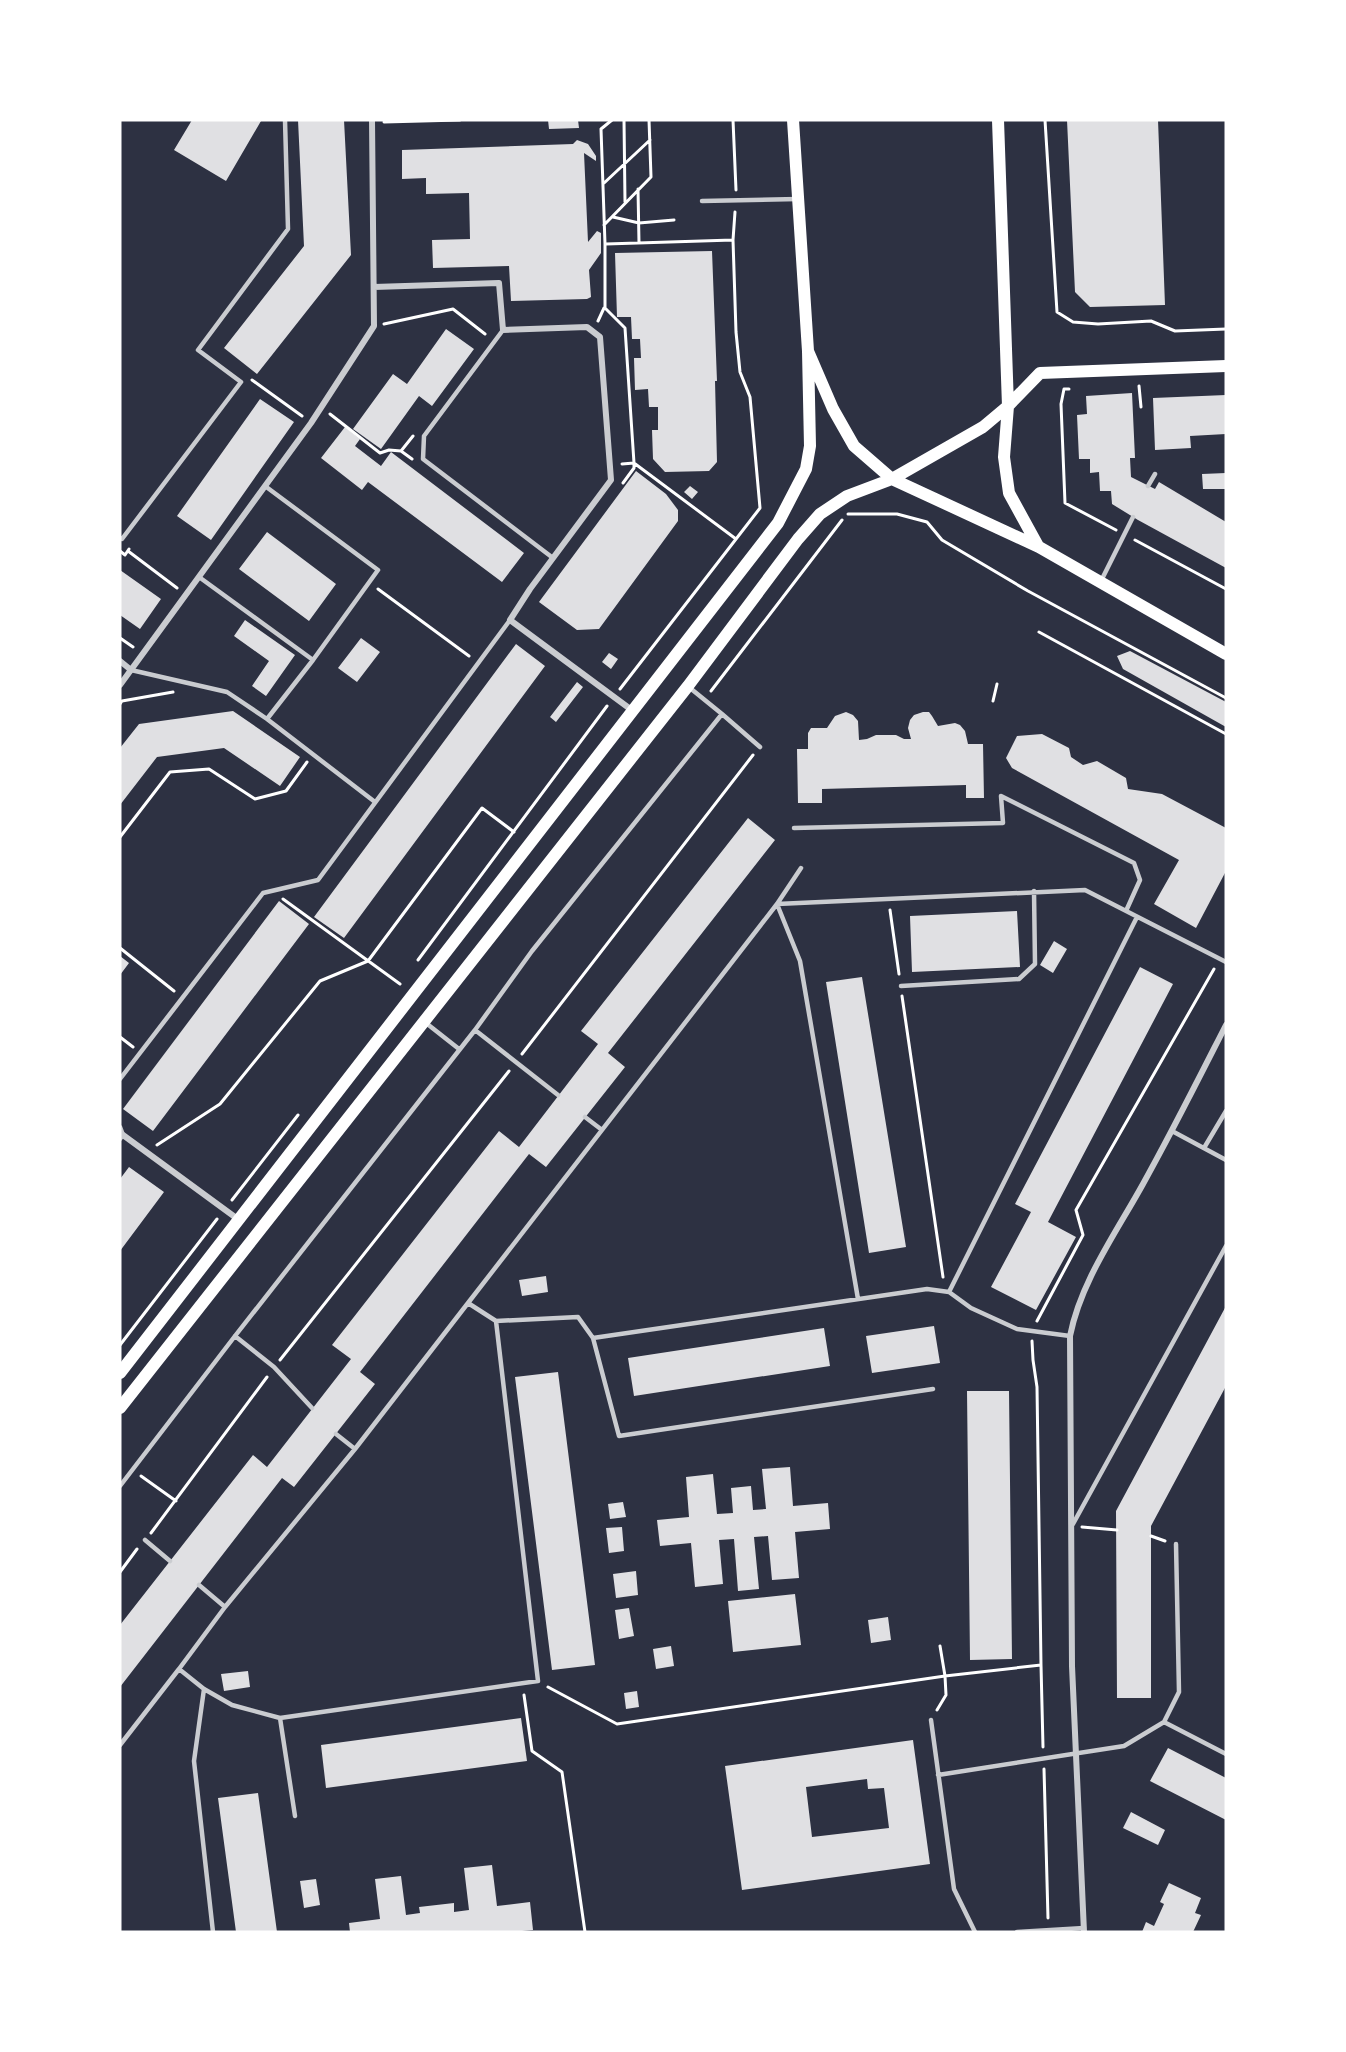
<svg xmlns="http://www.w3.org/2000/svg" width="1346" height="2052" font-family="'Alegreya Sans',sans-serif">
<rect width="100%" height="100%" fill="#2d3142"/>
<path fill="#e0e0e3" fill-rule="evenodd" d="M192 120 261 121 226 181 174 150Z
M298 120H344L351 255 257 374 224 348 304 246Z
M548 120H578L579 128 549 129Z
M1067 120H1158L1165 305 1090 307 1075 292Z
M577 140 588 144 596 156V161L584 153 588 242 597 231 601 233V253L589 270 591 297 587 299 511 301 509 266 433 268 432 240 470 239 469 193 426 194V178L402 179V150L573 144Z
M712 251 717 381H715L717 462 709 471 665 472 653 459 652 430H658V407H649L648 389 635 390 634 358H641L640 339H632L631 317H617L615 253Z
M446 329 474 349 432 406 419 396 381 449 353 429 393 374 407 384Z
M1132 393 1135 458H1130L1131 477 1155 489 1159 482 1226 522V568L1138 520 1112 504 1111 491H1100L1099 472 1090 473V459H1079L1077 415 1087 414 1086 396Z
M1226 395V434L1190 436 1191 448 1155 450 1153 398Z
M260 399 294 422 211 540 177 516Z
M345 427 360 439 355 446 381 466 391 452 524 553 502 582 368 482 362 490 321 458Z
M636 471 666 494 678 510V521L599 629 577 630 539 602Z
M1226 473V489H1203L1202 474Z
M690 486 698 492 692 499 684 492Z
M267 532 336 584 309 621 239 569Z
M120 570 161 599 140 629 120 615Z
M245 620 295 655 266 696 252 686 269 661 234 636Z
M361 638 380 652 357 682 338 668Z
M516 644 545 666 344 938 314 917Z
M1130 651 1226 702V727L1123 669 1117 656Z
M609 653 618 659 611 669 602 662Z
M577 682 583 687 556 722 550 717Z
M233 711 300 757 280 786 224 748 157 757 120 805V748L139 724Z
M846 712 853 715 858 721 859 740 867 739 876 735H896L904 739H911L908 728 910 720 914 715 923 712H929L932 716 938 726 955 723 960 725 965 731 968 744H983L984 798H966V785L822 789V803H798L797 749H808V733L811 728H827L835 716Z
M1042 734 1069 748 1071 757 1083 765 1097 761 1126 778 1128 789 1162 794 1226 828V871L1196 928 1154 904 1179 860 1012 768 1006 758 1017 736Z
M748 818 775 840 608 1053 625 1067 546 1167 529 1154 360 1372 375 1384 294 1487 282 1478 120 1687V1625L253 1455 267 1467 351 1359 332 1345 499 1131 519 1147 598 1044 581 1031Z
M279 901 309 924 153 1131 123 1109Z
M1017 911 1020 967 912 972 910 916Z
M1054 941 1067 949 1053 973 1040 965Z
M120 956 129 963 120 975Z
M1140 967 1173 984 1048 1222 1076 1237 1036 1310 991 1287 1031 1212 1015 1204Z
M862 977 906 1247 869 1253 826 982Z
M129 1167 164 1192 120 1251V1179Z
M546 1276 548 1292 522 1296 519 1280Z
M1226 1306V1386L1151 1526V1698H1117L1116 1511Z
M934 1326 940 1363 872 1373 866 1336Z
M824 1328 830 1366 634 1396 628 1358Z
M558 1372 595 1665 552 1670 515 1377Z
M967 1391H1009L1012 1659 970 1660Z
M790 1467 793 1506 828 1503 830 1529 795 1532 799 1578 772 1580 768 1536 754 1537 759 1589 738 1591 734 1539 719 1540 723 1584 695 1587 691 1543 660 1546 657 1520 689 1517 686 1477 713 1474 717 1514 733 1513 731 1488 751 1486 753 1510 766 1509 762 1469Z
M623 1502 626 1517 610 1519 608 1504Z
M622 1527 624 1551 609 1553 606 1528Z
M636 1571 638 1595 616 1598 613 1574Z
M795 1594 801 1645 733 1652 728 1601Z
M629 1608 634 1636 619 1639 615 1610Z
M888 1617 891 1640 871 1643 868 1620Z
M671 1646 674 1666 656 1669 653 1649Z
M248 1671 250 1687 224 1691 221 1674Z
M637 1691 639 1707 626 1709 624 1693Z
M521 1718 527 1761 326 1788 321 1745Z
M913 1740 930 1864 742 1890 725 1766ZM867 1779 868 1789 884 1788 889 1828 812 1837 806 1787Z
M1168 1748 1226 1778V1820L1150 1781Z
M258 1793 277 1932H236L218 1798Z
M1131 1812 1165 1830 1158 1845 1123 1828Z
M492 1865 497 1906 530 1902 533 1930 511 1932H350L349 1923 380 1919 375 1879 401 1876 406 1915 420 1913 419 1907 454 1903V1912L469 1910 464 1868Z
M316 1879 320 1905 304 1908 300 1881Z
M1169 1883 1201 1898 1195 1913 1201 1915 1193 1932H1142L1146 1922 1154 1926 1164 1904 1160 1902Z"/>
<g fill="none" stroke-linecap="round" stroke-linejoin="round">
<path stroke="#fff" stroke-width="3" d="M612 120 601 129 605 244V308L625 328 634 463 736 539
M624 120 625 202
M733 120 736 190
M1045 120 1057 312 1073 322 1098 324 1151 321 1175 331 1226 329
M384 122 460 120
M603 184 650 140
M638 189 639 243
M613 217 639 223 674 220
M604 225 651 177 649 120
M606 244 733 240
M598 321 604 308
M384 324 453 309 485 334
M252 380 302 416
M1139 386 1141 407
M1069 389H1064L1061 404 1065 503 1116 530
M330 414 380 453 389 450 401 451 413 436
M401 451 412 459
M622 464 634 463V468L623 483
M848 514H897L927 522 942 540 1028 591 1226 698
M1135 540 1226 589
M120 551 125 555 129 549
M128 551 177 588
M378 589 469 656
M1039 632 1226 734
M120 638 133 647
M620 689 760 508 750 397 740 372 736 332 733 240 735 212
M711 691 842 520
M993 701 997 684
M120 704 122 701 173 692
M120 837 170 772 209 769 255 799 286 791 307 762
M283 899 400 984
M890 910 899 974
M120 948 174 991
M418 960 607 706
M902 996 943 1277
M120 1037 133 1047
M522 1054 753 755
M157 1145 220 1104 320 981 368 961 482 808 514 832
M232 1200 298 1115
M1037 1321 1083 1235 1076 1210 1214 969
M120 1345 217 1219
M280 1360 509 1071
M141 1476 176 1501
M1082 1527 1117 1530
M151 1533 267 1377
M1151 1536 1165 1541
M120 1572 137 1549
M1041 1665 1043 1747
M548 1687 617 1724 945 1676 1041 1665 1037 1387 1033 1360 1032 1341
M524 1695 532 1751 562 1772 585 1932
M937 1710 946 1695 945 1676 940 1646
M1044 1769 1048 1918"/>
<path stroke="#caccd0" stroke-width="4.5" d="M702 201 798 199
M503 330 424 436 423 459 553 558
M1148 486 1155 474
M120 538 122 539 241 382 198 350 288 229 285 120
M199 577 313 660
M1101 581 1133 517
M131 670 227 692 267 719 313 660 378 570 265 486
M722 714 760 747
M267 719 375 802
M794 828 1003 823 1001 796 1134 863 1140 880 1126 911
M901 986 1019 979 1035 964 1034 891
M426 1023 459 1049
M475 1030 558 1095
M120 1079 263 893 318 880 510 620
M585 1117 602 1130
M120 1127 123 1135 120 1139
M1172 1131 1226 1160
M1204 1148 1226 1111
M949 1292 1137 917
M858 1299 800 961 777 904 1085 890 1226 962
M468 1303 777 904 801 868
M496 1321 538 1681 280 1718 232 1705 204 1689 179 1669 225 1607 355 1449 468 1303 496 1321 578 1317 593 1338 927 1289 949 1292 971 1308 1017 1329 1070 1336
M235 1336 274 1367 312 1408
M593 1338 619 1436 933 1389
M336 1434 355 1449
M120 1486 235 1336 475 1030 532 951 722 714 690 688
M1073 1524 1226 1246
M145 1540 170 1561
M199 1585 225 1607
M204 1689 194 1761 213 1932
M280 1718 295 1816
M931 1720 954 1889 975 1932
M1164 1722 1226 1754
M120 1745 179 1669
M938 1775 1124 1746 1164 1722 1179 1692 1176 1544
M1017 1932 1084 1928"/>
<path stroke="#caccd0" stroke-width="6" d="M374 287 499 283 503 330 587 327 600 337 611 480 530 589 510 620 633 711
M120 661 131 670
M120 685 311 423 374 326 372 120
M123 1135 239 1220
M1084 1932 1072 1666 1070 1336C1081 1281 1116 1233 1143 1184 1172 1132 1199 1078 1226 1025"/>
<path stroke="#fff" stroke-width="12" d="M793 120 808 351 833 409 854 446 892 479 1039 547 1226 654
M998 120 1008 406 1004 457 1009 493 1038 546
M120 1373 778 523 806 469 810 446 808 351
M120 1408 688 686 798 539 820 514 847 496 892 479 983 427 1008 406 1040 373 1226 366"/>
</g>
<rect width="1346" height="2052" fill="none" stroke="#ffffff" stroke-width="243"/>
</svg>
